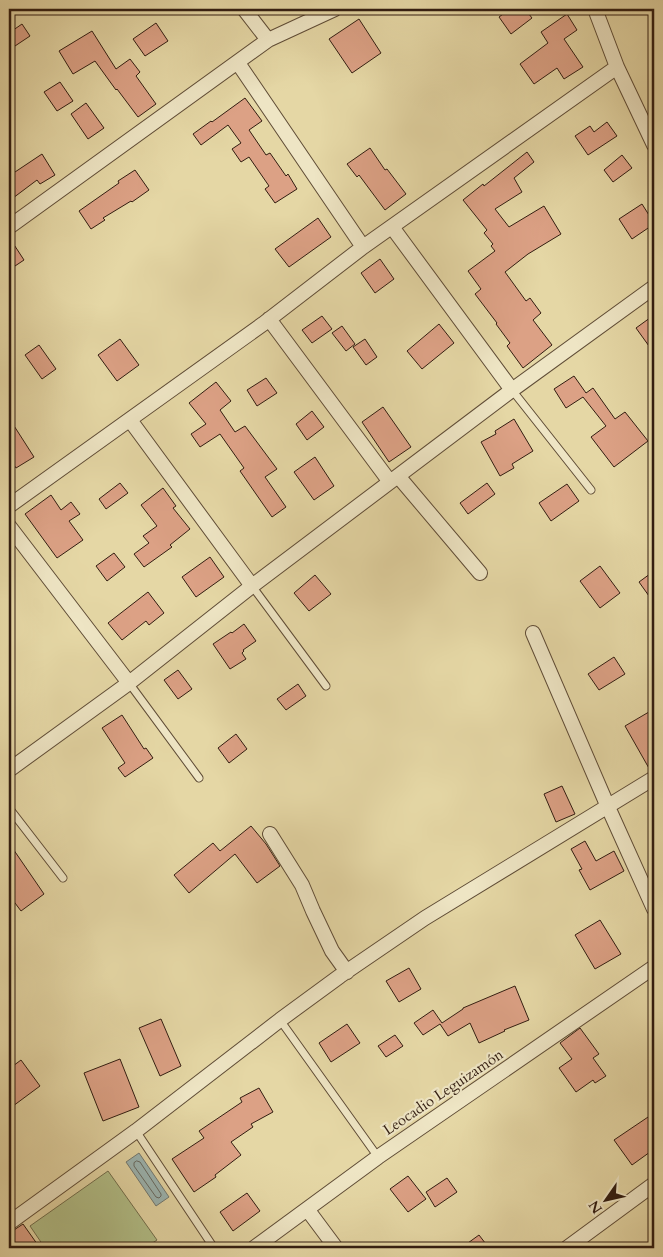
<svg xmlns="http://www.w3.org/2000/svg" width="663" height="1257" font-family="Cardo,serif">
<rect width="100%" height="100%" fill="#e5d7a5"/>
<filter id="stains"><feTurbulence type="fractalNoise" baseFrequency=".004" numOctaves="4"/><feColorMatrix values="0 0 0 0 .2 0 0 0 0 .09 0 0 0 0 .02 0 0 0 .5 -.17"/></filter>
<radialGradient id="worn" r=".72"><stop offset=".6" stop-color="#630" stop-opacity="0"/><stop offset="1" stop-color="#630" stop-opacity=".3"/></radialGradient>
<path fill="#b2bf88" stroke="#726e4c" d="M108 1171 157 1240 145 1248H45L30 1226Z"/>
<path fill="#9cb6b3" stroke="#727972" d="M139 1153 169 1197 156 1206 126 1162Z"/>
<g fill="none" stroke-linecap="round" stroke-linejoin="round">
<path stroke="#676a62" stroke-width="1" d="M137 1161 140 1162 161 1194V1196L159 1198 156 1197 134 1166V1163Z"/>
</g>
<path fill="#dca185" stroke="#321d11" d="M510 9H525L532 18 511 34 499 17Z
M567 14 577 30 564 39 583 67 564 79 557 68 534 84 520 64 548 43 541 32Z
M359 19 381 53 352 73 329 39Z
M156 23 168 41 145 56 133 39Z
M22 24 30 36 9 50V33Z
M92 31 116 69 130 59 140 72 136 76 156 104 138 117 117 89 116 90 95 61 73 74 59 51Z
M60 82 73 101 57 111 44 92Z
M245 98 262 121 249 130 266 155 270 153 286 176 288 174 297 189 275 203 265 189 269 186 249 157 241 162 232 149 241 143 228 125 201 145 193 134 211 121 212 122Z
M86 103 104 128 88 139 71 114Z
M607 122 617 136 588 155 575 136 590 126 594 132Z
M370 148 385 170 387 169 406 194 385 210 359 175 357 177 347 164Z
M527 152 534 162 514 178 522 192 495 209 509 227 544 206 561 234 528 254 505 272 526 301 530 298 541 313 533 320 552 345 523 368 507 346 510 343 496 324 497 323 475 294 481 289 468 271 495 251 491 246 493 244 484 233 487 230 463 200 483 184 484 186Z
M42 154 55 175 40 184 37 180 9 201V176Z
M622 155 632 168 613 182 604 170Z
M135 170 149 190 132 202 131 201 103 218 105 220 91 229 79 211 119 183 118 181Z
M642 204 654 223V224L632 239 619 219Z
M318 218 331 237 289 267 275 249Z
M9 237 24 260 9 270Z
M380 259 394 279 375 293 361 273Z
M654 315V353L636 328Z
M322 316 332 329 312 343 302 330Z
M439 324 454 343 422 369 407 351Z
M342 326 355 344 346 351 332 333Z
M120 339 139 365 117 381 98 355Z
M365 339 377 357 366 365 353 347Z
M39 345 56 369 42 379 25 355Z
M574 376 586 393 593 388 615 419 625 412 648 441 614 467 591 437 606 426 583 397 566 408 554 389Z
M266 378 277 393 257 406 247 390Z
M216 382 231 401 220 410 235 432 245 426 277 469 265 477 286 507 272 517 240 471 244 468 220 434 200 447 191 434 206 424 189 403Z
M383 407 411 447 389 462 362 422Z
M312 411 324 427 307 440 296 424Z
M9 418 34 457 16 468 9 457Z
M514 419 533 451 512 464 514 468 500 476 481 442 496 434 495 431Z
M315 457 334 486 314 500 294 472Z
M120 483 128 493 106 509 99 499Z
M487 483 495 494 468 514 460 503Z
M567 484 579 501 551 521 539 503Z
M163 488 176 506 173 508 190 529 170 545 172 547 144 567 134 554 149 543 143 536 157 526 141 505Z
M51 495 61 510 71 502 80 514 69 521 83 540 57 558 25 514Z
M114 553 125 567 107 581 96 566Z
M210 557 224 577 196 597 182 577Z
M600 566 620 593 600 608 580 581Z
M654 571V603L639 582Z
M315 575 331 594 309 611 294 593Z
M148 592 164 613 149 625 146 621 122 640 108 623Z
M244 624 256 641 243 650 244 651 242 653 246 659 230 669 213 644 231 632 232 633Z
M614 657 625 674 599 690 588 674Z
M178 670 192 689 178 699 164 680Z
M298 684 306 696 286 710 277 699Z
M654 709V769L650 770 625 726Z
M122 715 144 749 146 748 153 758 125 777 118 768 125 763 102 728Z
M236 734 247 749 229 763 218 748Z
M562 786 575 814 556 822 544 794Z
M251 826 266 844 280 866 257 883 235 854 189 893 174 875 213 843 220 851Z
M585 841 596 861 614 851 624 871 590 890 579 870 582 869 571 849Z
M9 843 44 894 21 911 9 895Z
M600 920 621 954 595 969 575 935Z
M409 968 421 989 399 1002 386 981Z
M515 986 529 1020 504 1030 505 1031 479 1043 470 1023 448 1036 440 1024 423 1035 414 1023 433 1010 442 1023 463 1009V1008Z
M161 1019 181 1066 160 1076 139 1028Z
M347 1024 360 1043 331 1062 319 1043Z
M580 1028 599 1054 593 1058 606 1076 595 1083 593 1080 576 1092 559 1068 572 1059 560 1043Z
M395 1035 403 1046 386 1057 378 1046Z
M120 1059 139 1107 103 1121 84 1073Z
M21 1060 40 1086 9 1109V1069Z
M259 1088 273 1112 251 1124 253 1127 231 1142 241 1155 215 1175 216 1177 194 1192 172 1159 204 1138 199 1131 242 1102 240 1098Z
M654 1113V1145L648 1150 650 1152 632 1165 614 1140Z
M408 1176 426 1199 408 1212 390 1189Z
M447 1178 457 1192 435 1207 426 1192Z
M247 1193 260 1211 233 1231 220 1212Z
M23 1224 40 1248H9V1232L14 1230Z
M479 1235 489 1248H461Z"/>
<g fill="none" stroke-linecap="round" stroke-linejoin="round">
<g stroke="#5f4c36" stroke-width="9">
<path id="lane" d="M512 390 591 490
M252 586 326 686
M129 683 199 778
M9 808 63 878
M280 1020 378 1157
M136 1131 214 1248"/>
</g>
<g stroke="#5f4c36" stroke-width="16">
<path id="street" d="M244 9 268 40
M595 9 617 67 654 145
M238 63 363 247
M9 227 268 40 335 9
M392 227 512 390
M269 319 390 482
M130 420 252 586
M398 476 480 573
M9 506 263 324 363 247 617 67
M9 526 129 683
M533 633 608 807 654 909
M9 770 129 683 252 586 512 390 654 287
M270 834 302 885 313 911 332 951 347 972
M307 1209 336 1248
M9 1223 136 1131 280 1020 340 976 425 918 654 778
M254 1248 378 1157 654 967
M567 1248 654 1184"/>
</g>
<use href="#lane" stroke="#eee5c4" stroke-width="7"/>
<use href="#street" stroke="#eee5c4" stroke-width="14"/>
</g>
<g text-anchor="middle" stroke-width="4.5" stroke-linejoin="round" paint-order="stroke">
<g font-size="15" fill="#321d11" stroke="#eee5c4">
<text transform="translate(443 1092) rotate(-34)" y="5">Leocadio Leguizamón</text>
</g>
</g>
<rect width="663" height="1257" fill="none" stroke="#e5d7a5" stroke-width="30"/>
<rect x="10" y="10" width="643" height="1237" fill="none" stroke="#321d11" stroke-width="2.5"/>
<rect x="15" y="15" width="633" height="1227" fill="none" stroke="#321d11"/>
<g transform="translate(606 1200) rotate(236)" stroke="#eee5c4" stroke-width="4" paint-order="stroke">
<path d="M0-4L9 19L0 12L-9 19Z" fill="#321d11"/>
<text y="-8" font-size="14" font-weight="bold" text-anchor="middle" fill="#321d11">N</text>
</g>
<rect width="100%" height="100%" filter="url(#stains)"/>
<rect width="100%" height="100%" fill="url(#worn)"/>
</svg>
